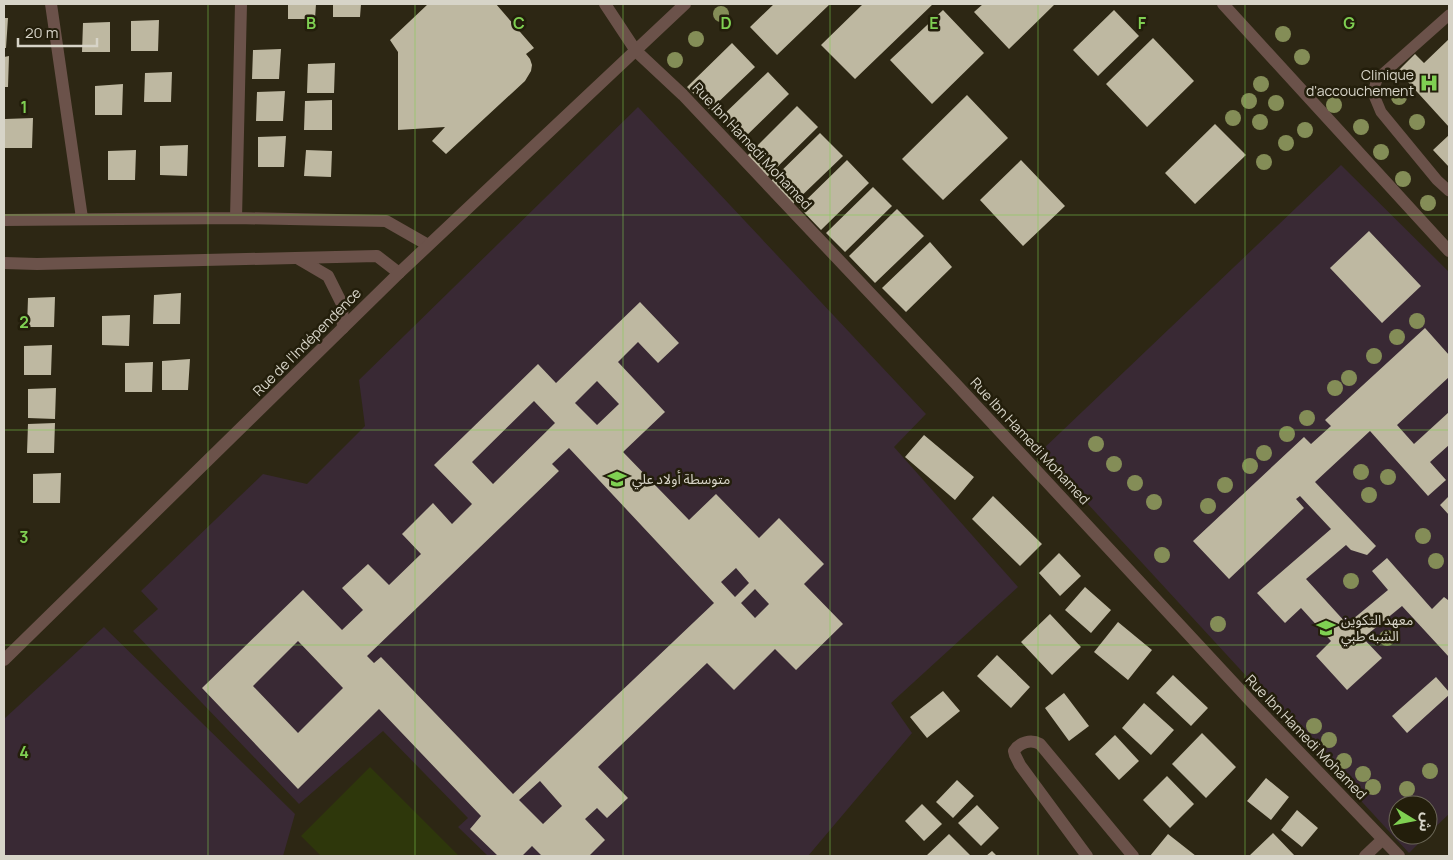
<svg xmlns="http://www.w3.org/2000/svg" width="1453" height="860" font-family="Manrope,'Noto Sans Arabic',sans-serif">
<rect width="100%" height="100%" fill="#2d2714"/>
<path fill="#392934" d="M638 107 926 414 894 447 1018 587 891 703 912 733 808 856H488L458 827 468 818 383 731 299 804 133 631 158 609 141 591 263 474 307 484 365 426 359 380Z
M1341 165 1449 272V814L1428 834V805H1398V835H1427L1409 853 1040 452Z
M104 627 295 814 283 856H4V719Z"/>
<path fill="#2e370b" d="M370 767 459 856H321L301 836Z"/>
<path fill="#beb8a1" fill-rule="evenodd" d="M288 4H316L315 19H288Z
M333 4H361L360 17H333Z
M428 4H496L534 48 526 54 530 59 532 65 531 71 525 81 446 154 432 141 445 127 398 130V52L390 40Z
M774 4H830L777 55 750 27Z
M863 4H933L855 79 821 45Z
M983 4H1055L1009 49 974 12Z
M943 10 984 53 932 104 890 60Z
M1114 10 1139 36 1098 76 1073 50Z
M4 18H8L6 48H4Z
M159 20 158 51H131V21Z
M110 22V52H82L83 23Z
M1153 38 1194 81 1147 127 1106 84Z
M1449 39V127L1398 71 1415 54 1424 63Z
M732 43 755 67 710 110 687 87Z
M281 49 279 79H252L253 50Z
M9 56 8 87H4V57Z
M335 63 334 93H307L308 64Z
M172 72 171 102H144L145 73Z
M768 72 789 94 742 140 720 118Z
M123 84 122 115H95V86Z
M285 91 283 121H256L257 92Z
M967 95 1008 138 943 200 902 159Z
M332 100V130H304L305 101Z
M797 106 818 127 767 177 747 156Z
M33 118 32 148H5V119Z
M1215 124 1246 155 1195 204 1165 173Z
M820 133 843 156 793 204 771 181Z
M1449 135V167L1433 150Z
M286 136 284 167H258V137Z
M188 145 187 176 160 175V146Z
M136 150 135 180H108V151Z
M306 150 332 151 331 177 304 176Z
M847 160 869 183 821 230 799 207Z
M1021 160 1065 206 1023 246 980 200Z
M873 187 892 206 845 252 826 233Z
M897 209 924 236 875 283 849 256Z
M1369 231 1421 286 1382 323 1330 268Z
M930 242 952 267 906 312 882 288Z
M181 293 180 324H153L154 295Z
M55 297 54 327H27L28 298Z
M640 302 679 343 658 363 638 342 618 362 665 412 623 452 689 520 716 494 759 538 779 518 824 564 804 584 843 624 796 670 775 649 734 690 707 663 598 767 628 798 607 818 597 808 585 819 605 840 589 856H542L532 846 522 856H498L470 829 481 816 379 709 298 789 202 688 303 590 342 630 363 610 342 588 368 564 389 585 421 554 402 534 433 503 452 524 472 504 434 465 538 364 556 383ZM597 381 619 404 597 425 575 403ZM534 401 555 423 493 484 472 462ZM569 448 714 603 513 794 381 657 374 663 367 656 559 471 552 464ZM736 568 749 583 735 597 721 582ZM755 589 769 604 755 618 741 603ZM298 641 343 688 298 733 253 686ZM540 781 562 806 543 824 519 800Z
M130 315 129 346 102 345V316Z
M1425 328 1449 355V377L1397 425 1414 444 1449 412V445L1430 462 1446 480 1428 496 1370 431 1315 482 1376 546 1367 555 1351 550 1346 545 1306 579 1347 624 1388 590 1372 571 1387 558 1432 609 1444 597 1448 600 1449 599V657L1402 606 1363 638 1382 658 1347 690 1316 656 1331 641 1301 608 1285 623 1257 593 1331 529 1300 496 1296 499 1304 508 1229 579 1193 541 1304 437 1311 444 1331 426 1325 420Z
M52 345 51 375H24V346Z
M190 359 188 390H162V361Z
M153 362 152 392H125V363Z
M56 388 55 419 28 418V389Z
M55 423 54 453H27L28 424Z
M924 435 974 477 955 500 905 457Z
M61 473 60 503H33V474Z
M993 496 1042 544 1020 566 972 519Z
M1449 496V515L1440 505Z
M1059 553 1081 576 1060 596 1039 573Z
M1085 587 1111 610 1091 633 1065 610Z
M1050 614 1081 647 1052 675 1021 642Z
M1118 622 1152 650 1128 680 1094 652Z
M997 655 1030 687 1011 708 977 676Z
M1173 675 1208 708 1191 726 1156 693Z
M1436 677 1449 692V695L1407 733 1392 716Z
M943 691 960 711 927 738 910 717Z
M1064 693 1089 726 1069 741 1045 708Z
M1144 703 1174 730 1151 755 1122 728Z
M1202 733 1236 767 1206 798 1172 764Z
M1115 735 1139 761 1119 780 1095 754Z
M1167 776 1194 804 1170 828 1143 800Z
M1266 778 1289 797 1271 820 1247 801Z
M957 780 974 796 953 818 936 802Z
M922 804 942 824 924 841 905 821Z
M977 805 999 828 981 846 958 823Z
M1297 810 1318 828 1302 847 1281 830Z
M1273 833 1295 856H1249Z
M949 834 971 856H926Z
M1168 834 1196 856H1150Z
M992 851 997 856H986Z"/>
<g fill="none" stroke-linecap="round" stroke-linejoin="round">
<path stroke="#6b524a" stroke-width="11" d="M1449 15 1377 79 1373 93 1381 112 1437 180 1449 191"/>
<path stroke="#6b524a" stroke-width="12" d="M51 4 82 218
M1223 4 1449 251
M636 51 683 95 955 383 1255 706 1399 856
M236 218 241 4
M4 220 236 218 386 221 428 245
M299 259 328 276 342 304 343 328
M4 263 37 264 377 256 399 273
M1087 856 1020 765 1015 755 1014 751C1020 742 1031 739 1040 744L1133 856
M1365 856 1383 839"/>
<path stroke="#6b524a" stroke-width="12" d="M605 4 636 51
M4 660 399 273 685 4"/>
</g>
<g fill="#848d57">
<circle cx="721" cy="14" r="8"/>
<circle cx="1283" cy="34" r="8"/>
<circle cx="696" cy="39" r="8"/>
<circle cx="1302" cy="57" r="8"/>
<circle cx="675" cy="60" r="8"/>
<circle cx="1261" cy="84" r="8"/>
<circle cx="1399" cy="97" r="8"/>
<circle cx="1249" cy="101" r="8"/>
<circle cx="1276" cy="103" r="8"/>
<circle cx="1334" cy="105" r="8"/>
<circle cx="1233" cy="118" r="8"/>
<circle cx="1260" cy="122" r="8"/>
<circle cx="1417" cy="122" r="8"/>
<circle cx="1361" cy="127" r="8"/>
<circle cx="1305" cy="130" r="8"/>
<circle cx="1286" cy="143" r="8"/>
<circle cx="1381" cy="152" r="8"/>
<circle cx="1264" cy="162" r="8"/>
<circle cx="1403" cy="179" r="8"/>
<circle cx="1428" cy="203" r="8"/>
<circle cx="1417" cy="321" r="8"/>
<circle cx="1397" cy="337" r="8"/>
<circle cx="1374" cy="356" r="8"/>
<circle cx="1349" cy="378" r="8"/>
<circle cx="1335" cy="388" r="8"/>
<circle cx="1307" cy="418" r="8"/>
<circle cx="1287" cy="434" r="8"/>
<circle cx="1096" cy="444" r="8"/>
<circle cx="1264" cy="453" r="8"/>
<circle cx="1114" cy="464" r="8"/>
<circle cx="1250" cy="466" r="8"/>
<circle cx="1361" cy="472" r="8"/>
<circle cx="1388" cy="477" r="8"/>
<circle cx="1135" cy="483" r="8"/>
<circle cx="1225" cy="485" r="8"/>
<circle cx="1369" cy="495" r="8"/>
<circle cx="1154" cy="502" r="8"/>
<circle cx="1208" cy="506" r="8"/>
<circle cx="1423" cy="536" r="8"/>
<circle cx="1162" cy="555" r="8"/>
<circle cx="1436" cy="561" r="8"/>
<circle cx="1351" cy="581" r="8"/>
<circle cx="1218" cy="624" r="8"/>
<circle cx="1387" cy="638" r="8"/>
<circle cx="1314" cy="726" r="8"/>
<circle cx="1329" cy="740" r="8"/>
<circle cx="1344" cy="761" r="8"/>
<circle cx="1430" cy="771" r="8"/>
<circle cx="1363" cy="774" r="8"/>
<circle cx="1373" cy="787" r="8"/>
<circle cx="1407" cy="789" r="8"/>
</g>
<path fill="none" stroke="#7fd052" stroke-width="1" stroke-opacity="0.55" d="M208 4V856M415 4V856M623 4V856M830 4V856M1038 4V856M1245 4V856M4 215H1449M4 430H1449M4 645H1449"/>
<defs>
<g id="hospital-bare" transform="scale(1.5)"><path d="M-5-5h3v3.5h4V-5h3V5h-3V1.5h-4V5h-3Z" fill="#7fd052" stroke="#231e0b" stroke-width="2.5" paint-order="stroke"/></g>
<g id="school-bare" transform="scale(1.5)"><path d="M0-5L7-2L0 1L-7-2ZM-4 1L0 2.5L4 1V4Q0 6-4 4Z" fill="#7fd052" stroke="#231e0b" stroke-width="2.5" paint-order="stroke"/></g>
<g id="university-bare" transform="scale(1.5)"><path d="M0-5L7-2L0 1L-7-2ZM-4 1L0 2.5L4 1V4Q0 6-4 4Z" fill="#7fd052" stroke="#231e0b" stroke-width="2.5" paint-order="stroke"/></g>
</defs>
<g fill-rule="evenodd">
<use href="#hospital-bare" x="1429" y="83"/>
<use href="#school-bare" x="617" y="479"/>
<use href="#university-bare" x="1326" y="628"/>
</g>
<g text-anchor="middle" stroke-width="5" stroke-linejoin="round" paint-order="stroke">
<g font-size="14" fill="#d7d4c8" stroke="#231e0b" text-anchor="start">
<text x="1414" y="80" text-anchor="end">Clinique<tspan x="1414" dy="16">d'accouchement</tspan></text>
<text x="632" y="484">متوسطة أولاد علي</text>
<text x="1341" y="625">معهد التكوين<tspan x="1341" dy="16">الشبه طبي</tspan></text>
</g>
<g font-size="14" fill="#d7d4c8" stroke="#231e0b">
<text transform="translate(752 146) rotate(47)" y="5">Rue Ibn Hamedi Mohamed</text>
<text transform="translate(307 342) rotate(-45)" y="5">Rue de l'Indépendence</text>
<text transform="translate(1030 441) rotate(47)" y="5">Rue Ibn Hamedi Mohamed</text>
<text transform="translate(1306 737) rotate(46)" y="5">Rue Ibn Hamedi Mohamed</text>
</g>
</g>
<g font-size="16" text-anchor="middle" font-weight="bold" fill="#7fd052" stroke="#231e0b" stroke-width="5" stroke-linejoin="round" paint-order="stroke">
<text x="311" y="29">B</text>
<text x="519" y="29">C</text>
<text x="726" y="29">D</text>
<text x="934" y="29">E</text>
<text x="1142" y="29">F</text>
<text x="1349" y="29">G</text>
<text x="24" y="113">1</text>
<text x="24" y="328">2</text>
<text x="24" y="543">3</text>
<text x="24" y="758">4</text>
</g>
<rect width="1453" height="860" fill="none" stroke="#d7d4c8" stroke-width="10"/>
<g transform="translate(1413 820) rotate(100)"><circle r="24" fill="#231e0b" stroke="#6b6757"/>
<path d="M0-4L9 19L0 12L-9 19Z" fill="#7fd052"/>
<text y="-8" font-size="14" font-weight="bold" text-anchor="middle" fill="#d7d4c8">ش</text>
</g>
<path d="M18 38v8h79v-8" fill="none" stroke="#d7d4c8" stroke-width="2.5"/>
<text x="25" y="38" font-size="15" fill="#d7d4c8" stroke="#231e0b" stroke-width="4" paint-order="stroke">20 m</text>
</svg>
